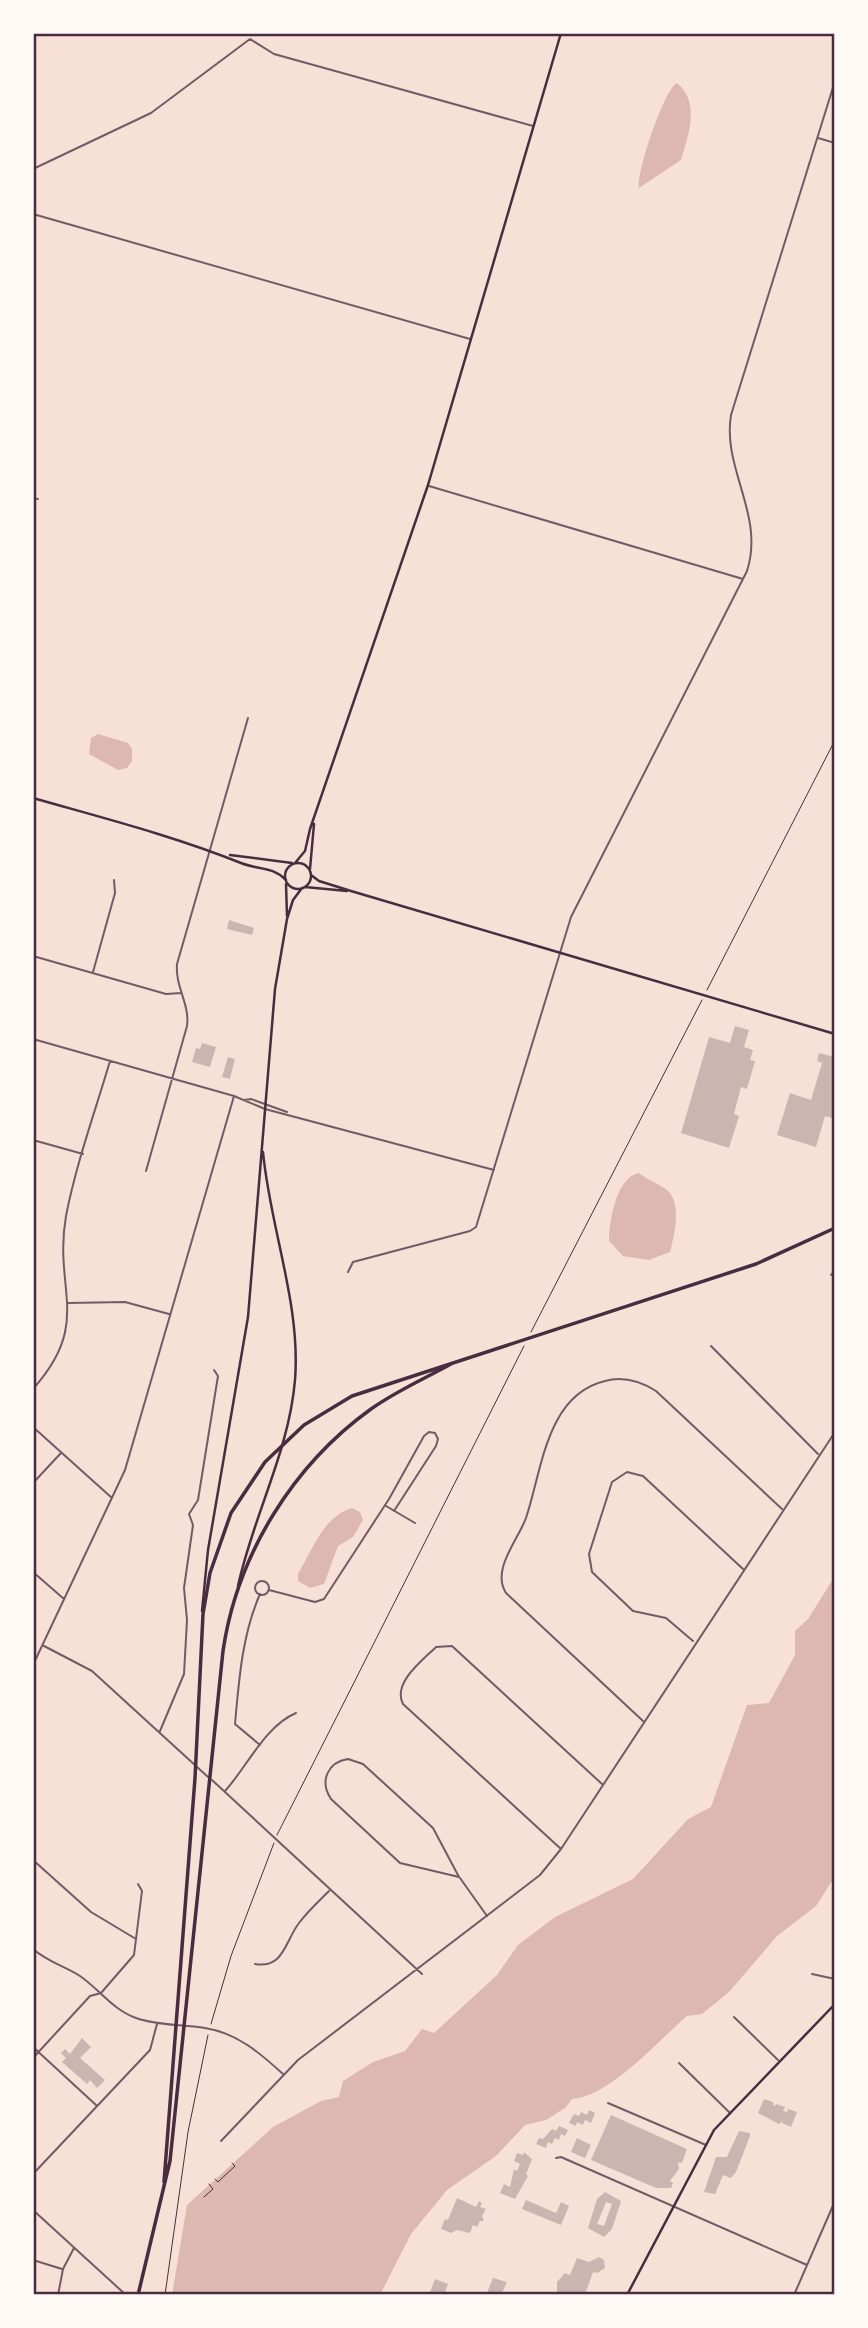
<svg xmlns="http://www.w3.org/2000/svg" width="868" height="2328" font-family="'Noto Sans',sans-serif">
<rect width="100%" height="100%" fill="#f7e1d7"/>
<path fill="#dcb8b0" d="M677 83C701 103 688 136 681 160L639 188C636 174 664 89 677 83Z
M98 734 128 743 132 749V761L127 768 118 770 89 754 91 738Z
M639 1173C647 1180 660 1184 668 1191 682 1204 674 1237 670 1252L649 1260 623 1256 609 1241C609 1222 616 1177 639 1173Z
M352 1508 360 1512 363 1520 353 1537 338 1546 324 1584 310 1588 298 1581V1574C312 1550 324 1516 352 1508Z
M835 1576V1876L816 1906 777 1936 729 1992 702 2014 687 2016C659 2040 609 2097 572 2099L565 2108 546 2120 525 2125 496 2156 447 2190 411 2234 380 2295H172L187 2205 273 2127 321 2101 339 2097 343 2081 373 2062 405 2051 422 2029 434 2033 497 1975 518 1945 555 1917 633 1879 688 1819 711 1807 747 1705 769 1703 795 1655V1631L808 1619Z"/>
<path fill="#ccb4b1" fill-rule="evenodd" d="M229 920 254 928 252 935 227 929Z
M735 1026 749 1030 744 1047 753 1050 750 1060 755 1061 747 1089 741 1087 734 1114 739 1116 729 1148 681 1133 709 1037 730 1043Z
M202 1043 216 1047 210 1067 192 1062 196 1048 200 1049Z
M819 1053 835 1057V1119L825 1116 816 1147 777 1135 790 1093 811 1100 822 1063 817 1061Z
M228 1057 235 1059 230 1079 222 1077Z
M82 2038 91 2047 80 2058 105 2080 97 2088 90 2080 87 2084 62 2062 66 2058 61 2053 65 2049 70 2054Z
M764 2099 773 2102 774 2107 776 2104 785 2107 783 2111 787 2112 788 2109 797 2112 791 2127 782 2123 784 2120 779 2124 758 2113Z
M589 2110 595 2113 591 2123 585 2120 583 2125 577 2122 576 2126 569 2123 574 2114 579 2116 581 2112 587 2115Z
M611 2115 687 2149 682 2163 678 2162 679 2169 670 2181 673 2183 671 2188H656L591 2160Z
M559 2126 568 2130 565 2136 561 2134 559 2140 555 2138 552 2144 548 2142 546 2148 536 2144 539 2138 543 2139 552 2129 556 2131Z
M739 2131 750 2133V2136L736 2172 731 2178 723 2175 715 2194 704 2192 716 2157H727Z
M577 2138 591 2145 585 2158 571 2152Z
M524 2152 532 2159 526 2174 528 2176 515 2199 500 2193 504 2184 510 2187 514 2169 517 2171 520 2164 514 2161 517 2153 523 2155Z
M605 2192 621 2201 612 2229 604 2237 588 2228 597 2199ZM606 2202 612 2204 604 2226 597 2224Z
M457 2198 476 2207 479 2201 482 2203 480 2207 486 2209 482 2216 484 2221H480L477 2227 473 2225 470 2233 457 2230 451 2233 441 2229 445 2219 448 2220Z
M526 2200 556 2213 561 2202 569 2206 561 2225 522 2209Z
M599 2257 604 2260 605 2268 597 2273 593 2272 585 2295H557V2282L565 2273 570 2275 577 2258 589 2262Z
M493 2278 507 2282 501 2295H486Z
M435 2279 448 2284 444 2295 430 2292Z"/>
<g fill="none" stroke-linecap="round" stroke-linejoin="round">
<path stroke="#4a2c40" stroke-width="1" d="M707 990 835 740
M531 1332 702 1000
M277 1835 524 1346
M211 2024 231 1956 274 1843
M215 2179 218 2182 235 2166 232 2163
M204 2197 213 2189 209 2184
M165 2295 188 2132 208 2035"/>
<path stroke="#755966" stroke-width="2" d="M818 138 835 143
M33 169 151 113 250 39 274 54 533 126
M33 214 470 339
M429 486 743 579
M33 498 38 499
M33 861V870
M33 956 166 994 181 993
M93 972 115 893 114 880
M33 1039 234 1096 265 1109 494 1170
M244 1100 251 1099 287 1112
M33 1140 83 1154
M146 1171 187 1026C190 1004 175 987 177 964L248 718
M348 1272 353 1262 470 1231 476 1227 571 917 747 571C765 515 722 469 731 415L835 81
M831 1275 835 1270
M68 1303 125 1302 169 1314
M711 1346 818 1454
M33 1389C93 1322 53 1290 66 1216 76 1164 95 1112 110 1061
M33 1427 112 1498
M33 1483 61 1453
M386 1506 415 1523
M33 1572 64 1599
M255 1588a7 7 0 1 1 14 0a7 7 0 1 1-14 0Z
M269 1590 315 1602 324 1599 389 1499 424 1436 429 1432 435 1433 438 1439 436 1446 394 1511
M260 1594C242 1635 239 1680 235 1724L260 1745
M693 1641 666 1618 633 1611 592 1572 589 1554 612 1482 627 1472 643 1476 743 1569
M44 1646 92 1671 208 1777
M33 1665 125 1470 234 1096
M643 1721 506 1593C491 1570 518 1540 526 1518 542 1471 546 1395 605 1381 623 1376 640 1381 656 1391L782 1509
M160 1731 184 1674 187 1620 184 1588 193 1525 189 1514 198 1500 218 1376 214 1370
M348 1759 363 1764 433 1828 459 1877 400 1863 331 1799C319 1781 328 1762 348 1759Z
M212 1780 422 1974
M225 1791C247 1767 265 1726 296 1713
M561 1849 403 1704C392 1683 423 1660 436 1647L452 1646 602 1784
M33 1860 91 1912 136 1939
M460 1878 487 1916
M33 1949C48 1962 64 1966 80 1976 99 1989 113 2010 136 2018 158 2026 182 2024 205 2028 237 2033 260 2053 283 2074
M255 1964C284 1969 285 1941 299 1923 308 1911 319 1901 329 1891
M812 1974 835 1979
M734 2017 778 2060
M33 2047 96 2105
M33 2058 90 1996 101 1993 134 1955 142 1891 138 1884
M679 2063 729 2112
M608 2103 706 2145
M221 2141 298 2060 540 1875 561 1849 835 1432
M556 2158 561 2157 807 2265
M33 2174 150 2050 157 2024
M33 2210 126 2295
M33 2260 62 2269
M58 2295 63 2269 74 2248
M794 2295 835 2201"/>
<path stroke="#4a2c40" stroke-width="2.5" d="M33 798C103 818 174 836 241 863 258 870 272 866 286 880
M230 855 292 863
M285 876a13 13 0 1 1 26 0a13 13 0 1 1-26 0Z
M295 863 305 851 310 829 428 485 561 33
M310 869 314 824
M311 875 319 881 351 891 835 1034
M286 884 287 916
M305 887 347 891
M238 1586C253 1516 289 1452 295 1380 301 1304 270 1228 263 1152
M202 1611 208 1550 248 1317 275 989 287 919 293 900 302 888
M627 2295 714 2130 835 2004"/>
<path stroke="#4a2c40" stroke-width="3.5" d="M164 2182 195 1778 203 1614 210 1573 231 1513 265 1462 304 1425 352 1396 756 1264 835 1228
M138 2295 170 2161 223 1651C237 1555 293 1465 371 1409 396 1391 424 1379 451 1364"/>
</g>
<rect width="868" height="2328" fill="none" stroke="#fffaf5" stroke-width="70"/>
<rect x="35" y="35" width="798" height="2258" fill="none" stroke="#4a2c40" stroke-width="2.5"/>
</svg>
